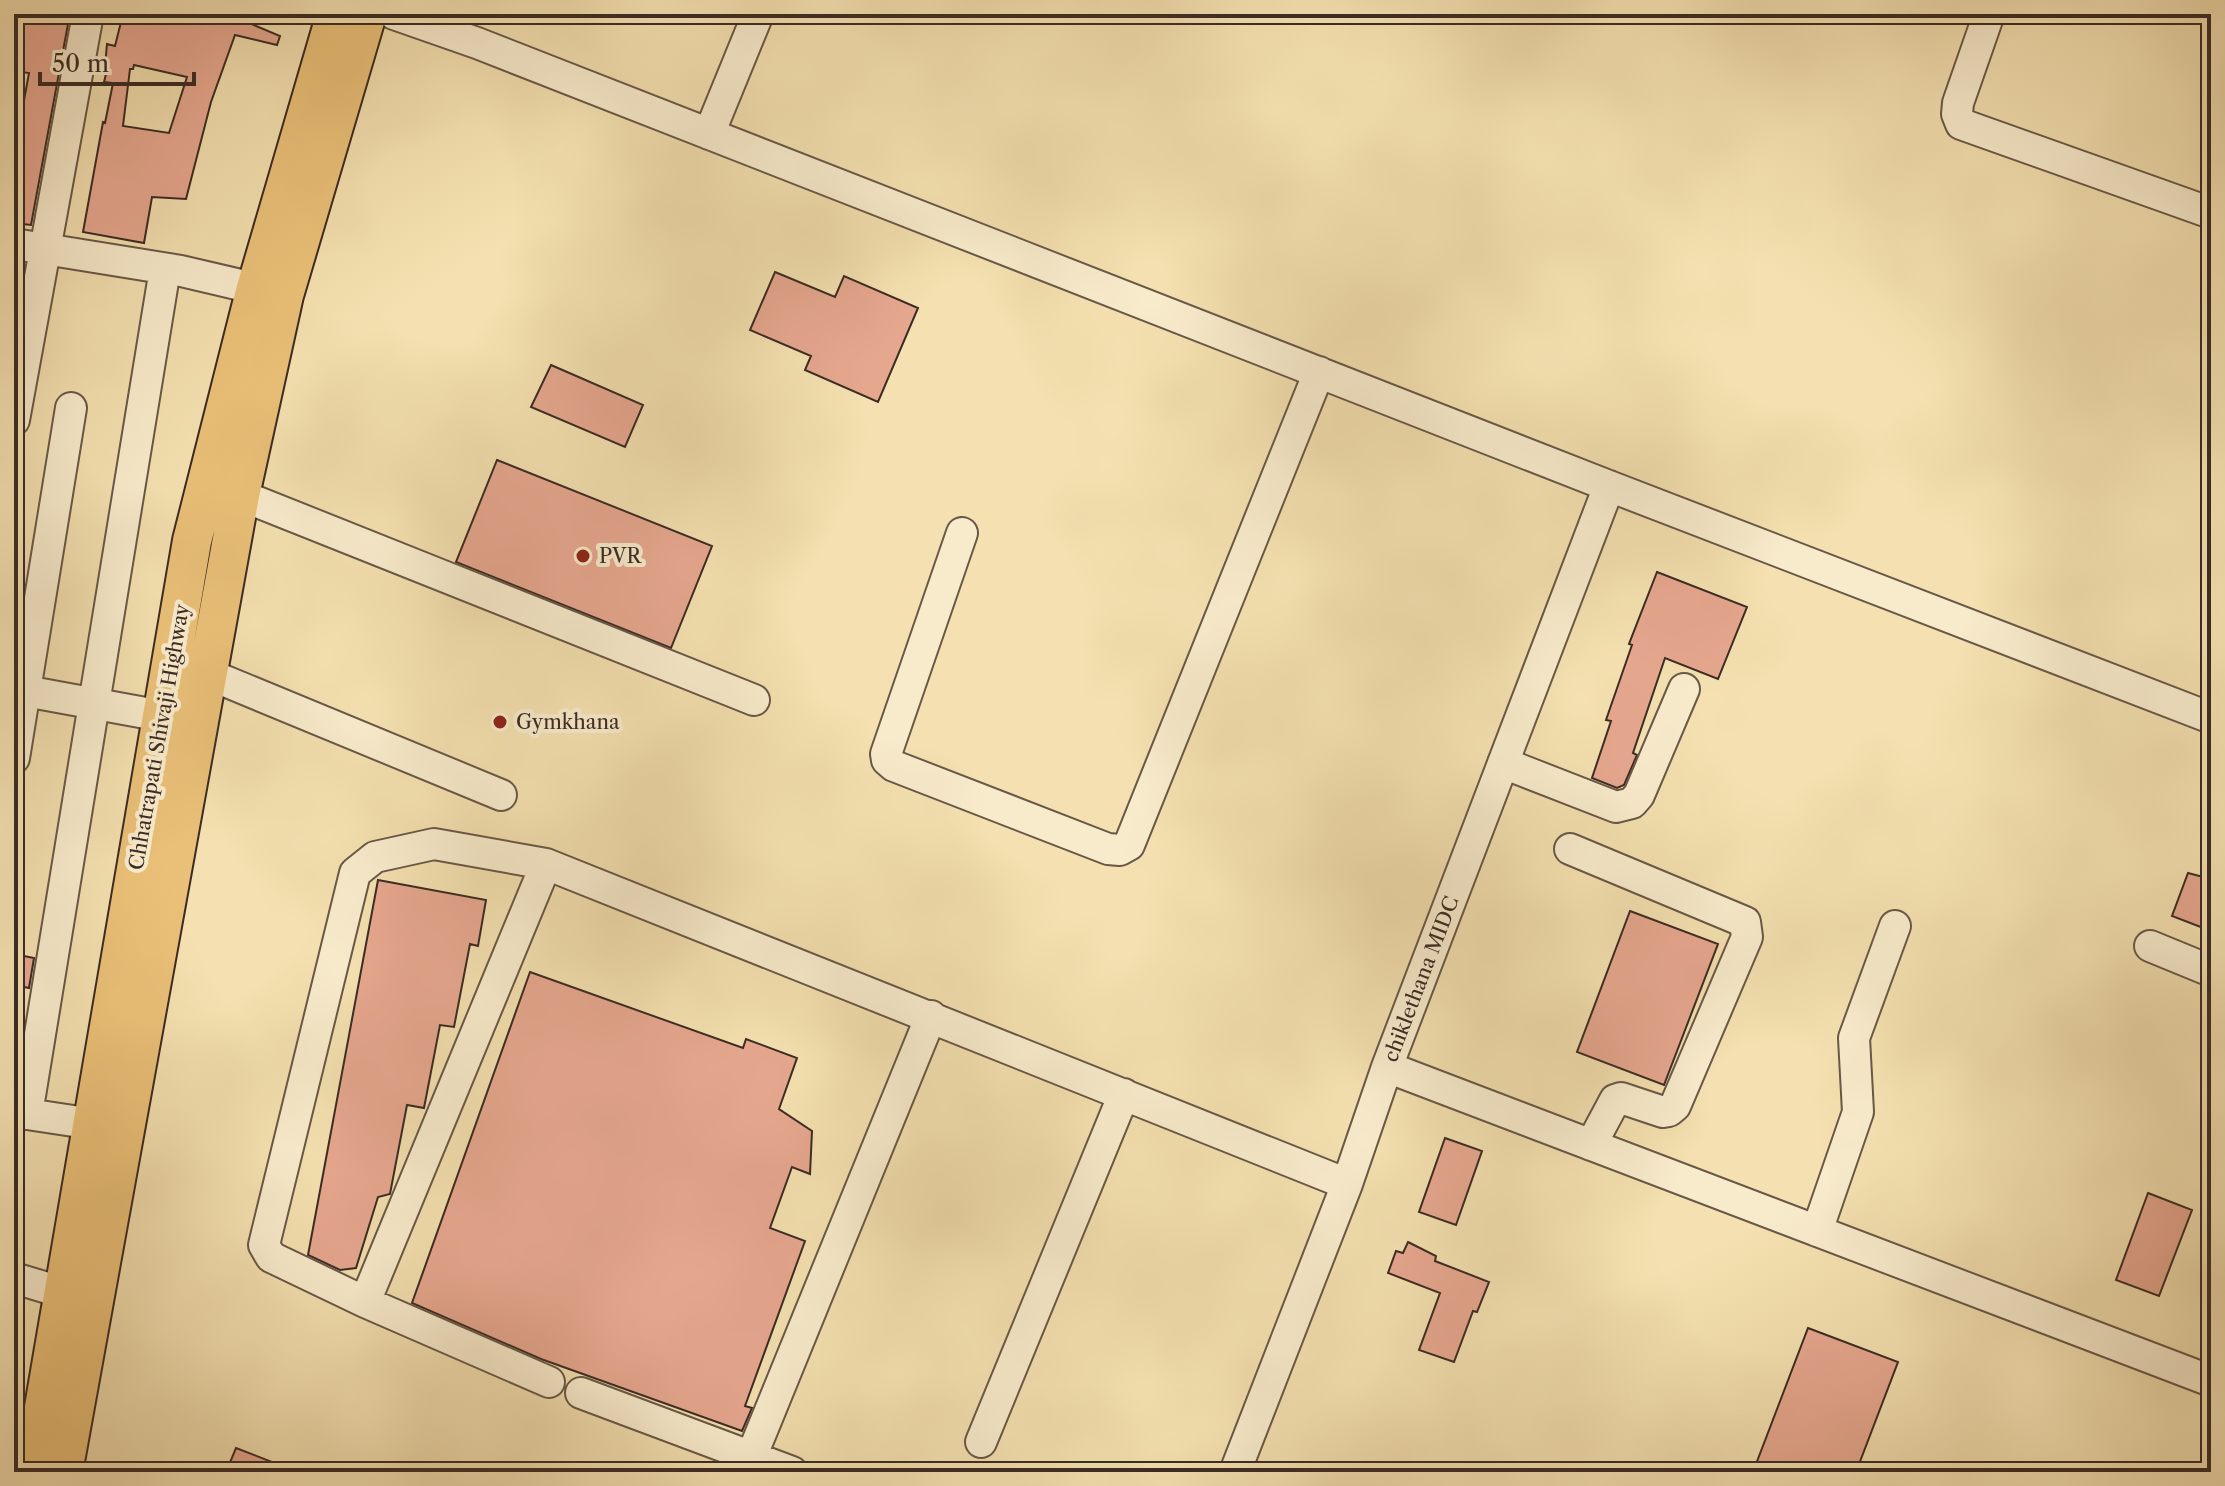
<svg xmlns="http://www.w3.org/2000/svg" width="2225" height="1486" font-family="'Libre Caslon Text',serif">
<rect width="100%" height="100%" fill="#f4e0b0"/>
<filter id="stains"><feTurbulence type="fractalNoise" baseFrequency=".0025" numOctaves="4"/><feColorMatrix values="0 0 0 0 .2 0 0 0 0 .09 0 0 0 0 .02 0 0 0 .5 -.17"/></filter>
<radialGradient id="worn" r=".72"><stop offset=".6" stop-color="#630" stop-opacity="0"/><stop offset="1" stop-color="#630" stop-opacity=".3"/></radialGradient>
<path fill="#e6a78f" stroke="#3b2b24" stroke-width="2" fill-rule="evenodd" d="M123 14H246L244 21 280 36 277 45 235 35 211 102 186 199 152 197 144 243 83 232 103 122 105 123 113 83 104 82 108 66H105L107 44 115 46ZM134 65 187 77 169 133 123 126 130 69H133Z
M17 15 68 24 31 225 14 223V140L18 111H22L29 73 14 71Z
M775 272 835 297 844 276 918 308 878 402 805 370 811 356 750 330Z
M551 365 643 405 625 447 531 407Z
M497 460 712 546 671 648 456 562Z
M1657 572 1747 607 1718 679 1665 658 1633 753 1637 755 1624 785 1617 788 1592 778 1611 721 1606 720 1632 645 1629 644Z
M2188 873 2211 879V931L2172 916Z
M378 880 486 900 478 946 470 944 454 1027 440 1025 424 1108 407 1105 390 1194 378 1197 356 1268 340 1270 308 1255Z
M1630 911 1718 944 1664 1085 1577 1052Z
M14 954 34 958 29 988 14 985Z
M530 972 743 1048 746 1039 797 1058 779 1109 812 1131 810 1174 792 1167 770 1228 805 1241 745 1406 752 1408 742 1431 541 1359 412 1303Z
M1445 1138 1482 1151 1456 1225 1419 1212Z
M2148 1193 2192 1210 2159 1296 2116 1280Z
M1408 1242 1436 1256 1435 1261 1489 1282 1477 1312 1473 1311 1454 1362 1419 1350 1440 1293 1388 1273 1396 1251 1403 1253Z
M1808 1328 1898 1362 1856 1472H1753Z
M236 1448 295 1471V1472H226Z"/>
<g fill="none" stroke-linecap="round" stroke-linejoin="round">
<g stroke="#695847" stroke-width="34">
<path id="minor" d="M394 14 477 43 1609 486 2211 718
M1989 14 1958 103 1957 114 1961 124 2211 213
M709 134 758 14
M14 244 181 271 275 293
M14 420 88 14
M240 495 754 700
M962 533 886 754 887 760 894 766 1108 849 1120 850 1129 845 1319 372
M208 674 501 795
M14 689 162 716
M14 758 71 408
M1503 763 1616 807 1632 803 1639 795 1684 689
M1570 849 1745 922 1747 937 1675 1106 1669 1111 1663 1112 1621 1098 1615 1100 1591 1145
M546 864 365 1302 549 1382
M2150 946 2211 971
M1387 1067 2211 1381
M14 1112 93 1124
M27 1114 165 269
M1817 1231 1858 1112 1854 1038 1895 926
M14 1278 64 1293
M365 1302 271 1257 264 1245 355 873 375 857 434 844 546 864 1347 1184
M581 1393 792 1472
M981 1442 1124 1094
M752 1455 931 1016
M1235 1472 1347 1184 1387 1067 1609 486"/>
</g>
<g stroke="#3b2b24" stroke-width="42">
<path id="major" d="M33 1472 192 541 256 288 336 14
M63 1472 240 495 284 295 367 14"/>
</g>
<use href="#minor" stroke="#f8ebcc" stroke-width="30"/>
<use href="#major" stroke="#eac078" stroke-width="38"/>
</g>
<g fill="#8f2418" stroke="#f8ebcc" stroke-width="3">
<circle cx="583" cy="556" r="8"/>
<circle cx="500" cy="722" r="8"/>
</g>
<g text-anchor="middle" stroke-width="8" stroke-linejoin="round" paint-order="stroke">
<g font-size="20" fill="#3b2b24" stroke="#f8ebcc" text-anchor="start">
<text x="599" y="563">PVR</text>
<text x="516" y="729">Gymkhana</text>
</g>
<g font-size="20" fill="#3b2b24" stroke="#f8ebcc">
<text transform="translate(159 737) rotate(-80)" y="7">Chhatrapati Shivaji Highway</text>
<text transform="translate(1421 979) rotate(-69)" y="7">chiklethana MIDC</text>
</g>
</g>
<rect width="2225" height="1486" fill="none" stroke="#f4e0b0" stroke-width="48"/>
<rect x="16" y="16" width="2193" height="1454" fill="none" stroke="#3b2b24" stroke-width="4"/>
<rect x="24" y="24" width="2177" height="1438" fill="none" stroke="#3b2b24" stroke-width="2"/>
<path d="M40 72v12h154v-12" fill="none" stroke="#3b2b24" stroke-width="4"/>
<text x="52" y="72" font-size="24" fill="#3b2b24" stroke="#f8ebcc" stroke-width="6" paint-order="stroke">50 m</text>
<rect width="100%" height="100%" filter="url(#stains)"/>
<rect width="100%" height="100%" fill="url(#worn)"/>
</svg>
